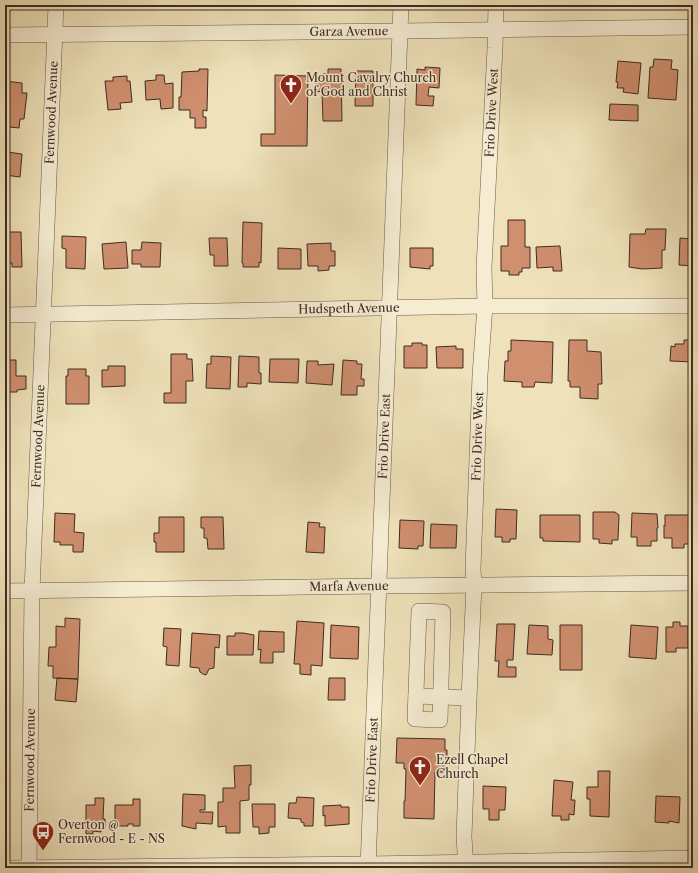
<svg xmlns="http://www.w3.org/2000/svg" width="698" height="873" font-family="'Libre Caslon Text',serif">
<rect width="100%" height="100%" fill="#efe2ba"/>
<filter id="stains"><feTurbulence type="fractalNoise" baseFrequency=".005" numOctaves="4"/><feColorMatrix values="0 0 0 0 .2 0 0 0 0 .09 0 0 0 0 .02 0 0 0 .5 -.17"/></filter>
<radialGradient id="worn" r=".72"><stop offset=".6" stop-color="#630" stop-opacity="0"/><stop offset="1" stop-color="#630" stop-opacity=".3"/></radialGradient>
<path fill="#d08f6f" stroke="#3d2b23" d="M654 59 672 60 671 69 678 70 676 100 648 98 650 67H653Z
M618 61 641 63 638 94 623 92 624 88H617L618 82H616Z
M425 67 440 68 439 88 429 87 428 96H434L433 106 416 105 417 69 425 70Z
M199 69H208L207 111 203 110V117H206V128H195V118H190V110H179V97H181L182 72 199 71Z
M328 69H341L342 121H323L322 91 316 92V77H323V74H328Z
M356 71H373V106H355Z
M156 75H164L165 84 173 83V108L161 109 160 99 146 100 145 81 156 80Z
M275 75 308 76 307 146H261V134H275Z
M127 76V81H130L132 102 120 103 121 109 108 110 105 81H113V77Z
M5 81 22 83V93H27L24 119H20L19 128 9 127 7 152 22 154 20 177 5 175 6 155H5Z
M610 104 638 105V121L609 120Z
M508 220H525V247H530V268H522V272H519V275H509V271H501V246H508Z
M243 222 262 223 261 263 259 262V267H243V263H242Z
M646 229H666L665 250H662V268L642 269 629 267 630 234H645Z
M5 232H21L22 267H12V263H5Z
M62 236 86 237 85 269 66 268V249L62 248Z
M209 238H227L228 266H214V255H210Z
M680 238 693 239V266L679 265Z
M126 242 128 268 104 269 102 244Z
M142 242 161 243 160 267H141V264H132V250H141Z
M331 243V251H335V266H329V270L318 271V266H308L307 244Z
M560 246 562 271H553V267L537 268 536 247Z
M278 248 301 249V269H278Z
M410 248H433V266H430V269L410 267Z
M511 340 553 342 552 383 535 382 534 387H522V382L504 381 505 361H508V351H511Z
M569 340H587V351L601 352 602 384H598V399L580 398V387H570V381H568Z
M684 340H690V343H693V362L670 361 671 346 675 347V344H684Z
M412 343H422V345H427V368H404V346H412Z
M456 346V349H463V368H437L436 347Z
M171 354H187V359H192L193 381H186V403H164V393H171Z
M211 356 231 357 230 389 206 388 207 364H211Z
M239 356 259 357V373H261V384L247 383V387H238Z
M270 359H299L298 383 269 382Z
M5 360H16V376H26V389L17 390V392H5Z
M343 360 357 361V364H362L361 379H364V386H357V395H341Z
M307 361H318V365L334 364 332 385 306 383Z
M108 366H125V386L102 387V370H108Z
M68 369H86V376H89V404H66V376H68Z
M5 420H9L8 437H6L5 441Z
M496 509 517 510 516 539H510V542H502V537H495Z
M593 512H615L619 515 618 540H612V544L599 543V539H593Z
M55 513 75 514 74 532 84 533 83 552H73V545H60V542H54Z
M632 513 657 514 658 528H657V541H651V546H637V537H631Z
M540 515H580V542L543 541V538H540Z
M665 515H691V526H693V530H691V544H684V548H672V538H664V525L665 526Z
M159 517H184V552H156V542H154V533H159Z
M201 517H223L224 549H208L207 538H204V528H201Z
M400 520 424 521 423 546H418V549L399 548Z
M308 522 320 523 319 527H325L324 553 306 552Z
M431 524 457 525 456 548H430Z
M65 618 80 619 78 679 53 678V666H48L49 647H56V626L65 627Z
M297 621 324 623 322 666 311 665V675L300 674V664H294Z
M673 622H680V626H688V648H676V652H666V627H673Z
M497 624H515L513 660H507V667H516V677H498L499 661H495Z
M331 625 359 627 358 659 330 658Z
M529 625 548 626V639L553 640 552 655 527 654Z
M560 625H582V670H560Z
M631 625 658 627 656 659 629 657Z
M164 628 181 629 179 666 166 665 167 647 163 646Z
M259 631 284 632V652H273V663H260L261 649 258 650Z
M192 633 220 635 219 648 215 647 214 668 209 669 206 675 203 674 200 672 199 668 190 667Z
M235 633H243L254 635 253 655H227V636H235Z
M57 678 78 679 76 702 55 700Z
M329 678H345V700H328Z
M397 738 445 739V750H447V756H444V772H435L434 819 404 818V801H405L406 769H404V763H396Z
M251 765V785H249V800L240 801V833H226V826L218 827V802H223V788H235L234 766Z
M598 771H610L609 817 590 816V799H587V787H598Z
M554 780 573 782 571 800H575L574 815 569 814V820H561V816H552Z
M483 786 506 787 505 810H499V820H489V809H483Z
M183 794 205 795V810H200V812H213L212 824 196 823V829L182 826Z
M656 796 680 797 679 823 669 821V823L655 822Z
M297 797 314 798 313 826H304V823L301 822V819L288 818 289 803H296Z
M95 798H104L103 819H105V828H101V832L93 831V834H86V805H95Z
M133 799H140V826H133V824H128V826H115V805H133Z
M252 804H275V827H269V833L259 834V827H253Z
M341 805V807H349V824L325 826V815L323 816V806Z"/>
<g fill="none" stroke-linecap="round" stroke-linejoin="round">
<g stroke="#6a5949" stroke-width="16">
<g id="minor">
<path id="s1" d="M5 35 401 31 693 27"/>
<path id="s2" d="M5 315 485 306H693"/>
<path id="s3" d="M5 591 379 586 490 585 693 583"/>
<path d="M419 611 443 612 440 720 415 719Z"/>
<path d="M416 696 469 698"/>
<path d="M10 868 368 864 693 858"/>
<path id="s4" d="M29 868 32 591 56 5"/>
<path id="s5" d="M368 868 401 5"/>
<path id="s6" d="M466 868 464 837 469 698 474 585 473 569 480 375 485 306 484 268 495 48 496 5"/>
</g>
</g>
<use href="#minor" stroke="#f5ecd2" stroke-width="15"/>
</g>
<defs>
<g id="church-pin" transform="scale(1.15)"><path d="M0 17L-7.5 6A9.5 9.5 0 1 1 7.5 6Z" fill="#8f2418" stroke="#f5ecd2"/><path d="M-1.2-6h2.4v3.5h3.3v2.4h-3.3V6h-2.4V-.1h-3.3v-2.4h3.3Z" fill="#fff"/></g>
<g id="bus-pin" transform="scale(1.15)"><path d="M0 17L-7.5 6A9.5 9.5 0 1 1 7.5 6Z" fill="#8f2418" stroke="#f5ecd2"/><path d="M-5-6H5V4H4V6H2V4H-2V6H-4V4H-5ZM-3.5-4V0h7V-4ZM-3.5 1.2v1.5H-2V1.2ZM2 1.2v1.5H3.5V1.2Z" fill="#fff"/></g>
</defs>
<g fill-rule="evenodd">
<use href="#church-pin" x="291" y="85"/>
<use href="#church-pin" x="420" y="767"/>
<use href="#bus-pin" x="43" y="832"/>
</g>
<g text-anchor="middle" stroke-width="3" stroke-linejoin="round" paint-order="stroke">
<g font-size="12" fill="#3d2b23" stroke="#f5ecd2">
<text dy="4" stroke="none"><textPath href="#s1" startOffset="344">Garza Avenue</textPath></text>
<text dy="4" stroke="none"><textPath href="#s4" startOffset="756">Fernwood Avenue</textPath></text>
<text dy="4" stroke="none"><textPath href="#s6" startOffset="756">Frio Drive West</textPath></text>
<text dy="4" stroke="none"><textPath href="#s2" startOffset="344">Hudspeth Avenue</textPath></text>
<text dy="4" stroke="none"><textPath href="#s4" startOffset="432">Fernwood Avenue</textPath></text>
<text dy="4" stroke="none"><textPath href="#s6" startOffset="432">Frio Drive West</textPath></text>
<text dy="4" stroke="none"><textPath href="#s5" startOffset="432">Frio Drive East</textPath></text>
<text dy="4" stroke="none"><textPath href="#s3" startOffset="344">Marfa Avenue</textPath></text>
<text dy="4" stroke="none"><textPath href="#s4" startOffset="108">Fernwood Avenue</textPath></text>
<text dy="4" stroke="none"><textPath href="#s5" startOffset="108">Frio Drive East</textPath></text>
</g>
<g font-size="12" fill="#3d2b23" stroke="#f5ecd2" text-anchor="start">
<text x="306" y="82">Mount Cavalry Church<tspan x="306" dy="14">of God and Christ</tspan></text>
<text x="436" y="764">Ezell Chapel<tspan x="436" dy="14">Church</tspan></text>
<text x="58" y="829">Overton @<tspan x="58" dy="14">Fernwood - E - NS</tspan></text>
</g>
</g>
<rect width="698" height="873" fill="none" stroke="#efe2ba" stroke-width="20"/>
<rect x="6" y="6" width="686" height="861" fill="none" stroke="#3d2b23" stroke-width="2"/>
<rect x="10" y="10" width="678" height="853" fill="none" stroke="#3d2b23"/>
<rect width="100%" height="100%" filter="url(#stains)"/>
<rect width="100%" height="100%" fill="url(#worn)"/>
</svg>
